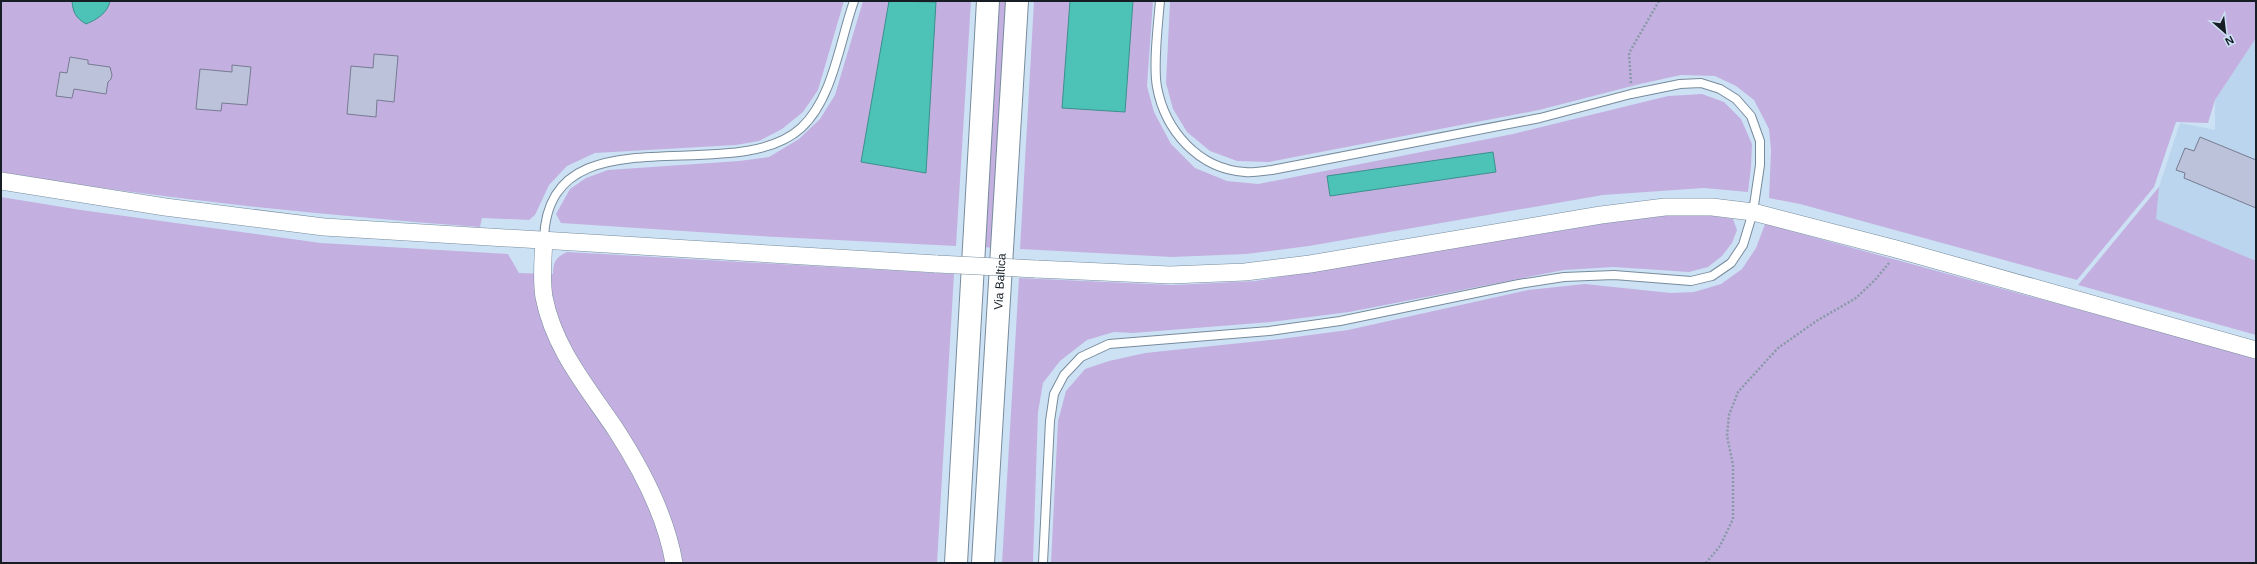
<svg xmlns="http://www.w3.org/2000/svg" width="2257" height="564" font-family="Arial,sans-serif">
<rect width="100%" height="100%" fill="#cce2f4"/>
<path fill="#bad5ed" d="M2256 38V332L2138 213 2159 187 2180 123 2215 130V100Z"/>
<path fill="#c4b0e0" d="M1 1H844L818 90 803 112 782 129 759 141 736 145 595 153 567 166 549 185 535 215 529 220 482 218 480 227C320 215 159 199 1 172Z
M863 1H971L956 246 759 236 561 223 556 214 570 189 586 178 608 170 739 161 769 157 799 139 820 119 835 95Z
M998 1H1007L992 248 984 247Z
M1034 1H1153L1147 86 1154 112 1171 144 1195 168 1227 181 1258 184 1513 134 1668 96 1702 94 1724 102 1741 119 1752 144 1751 167 1748 192 1704 188 1603 195 1309 246 1246 254 1172 257 1020 249Z
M1170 1H2256V38L2215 100 2208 123 2176 122 2154 187 2077 280 1800 204 1769 198 1771 150 1769 129 1754 100 1736 86 1715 76 1681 75 1640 84 1539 110 1269 162 1237 161 1210 151 1187 132 1173 109 1166 83Z
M2159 187 2156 219 2256 261V335L2078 285Z
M1 197 81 210 321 243 508 254 519 273 553 274C553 262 556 257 567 252L954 274 937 563H1Z
M1706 215 1733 219 1737 230 1732 243 1722 256 1708 267 1689 272 1614 267 1564 270 1349 312 1271 322 1133 333 1114 332 1087 340 1060 361 1043 383 1038 412 1033 563H1002L1019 278 1173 285 1255 281 1607 223 1664 216Z
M1765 224 2256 358V563H1051L1058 421 1066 391 1085 369 1109 361 1145 353 1280 339 1348 330 1528 290 1585 284 1671 293 1694 292 1721 284 1742 269 1756 248Z"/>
<path fill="#4dc2b7" stroke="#3c908b" d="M72 1H110C108 13 96 20 86 24 76 18 73 13 72 1Z
M889 1 936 2 926 173 861 162Z
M1070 1H1133L1125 112 1062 108Z
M1493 152 1496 172 1330 196 1327 176Z"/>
<path fill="#bcc2da" stroke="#767b91" d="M374 54 398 56 394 102 377 100 376 117 347 114 351 66 373 68Z
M70 57 88 60V64L110 67 112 75 111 79 108 82 106 94 74 89 72 98 56 96 60 72 67 73Z
M232 65 251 67 247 105 222 103 221 111 196 109 200 69 232 72Z
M2200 137 2256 160V208L2184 178 2185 173 2176 170 2185 148 2194 151Z"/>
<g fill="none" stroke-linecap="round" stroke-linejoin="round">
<g stroke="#778b9c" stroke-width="10">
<path id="lane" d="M544 240C547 106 733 190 801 128 833 99 840 40 854 1
M1043 563 1050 421 1054 394 1064 375 1081 357 1109 344 1269 331 1340 321 1519 284 1564 277 1614 275 1691 281 1712 276 1731 263 1743 245 1753 212 1760 165V141L1751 116 1736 99 1720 89 1701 83 1680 84 1631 94 1540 118 1272 170C1263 171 1253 173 1245 172 1198 169 1165 130 1157 87 1153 65 1158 24 1160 1"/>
</g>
<g stroke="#778b9c" stroke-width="18">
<path id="street" d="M1 181 165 207 324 227 937 264
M544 240C543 258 541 279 544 297 554 349 588 388 616 430 642 470 666 516 674 563
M1036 269 1170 275 1245 272 1310 264 1601 215 1665 207H1712L1753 212 1896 249 2256 350"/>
</g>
<g stroke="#778b9c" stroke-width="24">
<g id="highway">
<path d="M956 563 988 1"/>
<path id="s1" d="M983 563 1017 1"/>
</g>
</g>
<path stroke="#8899a7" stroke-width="2.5" stroke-dasharray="2 2" stroke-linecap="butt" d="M1631 83 1629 53 1659 1
M1706 563 1720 546 1733 519V465L1727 436 1729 415 1738 392 1778 348 1818 320 1856 298 1875 280 1889 263"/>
<use href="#lane" stroke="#fff" stroke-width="8"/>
<use href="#street" stroke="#fff" stroke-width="17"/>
<use href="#highway" stroke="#fff" stroke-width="22"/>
<g stroke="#778b9c" stroke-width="18" stroke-linecap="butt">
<path id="street-bridge" d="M937 264 1036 269"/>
</g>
<use href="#street-bridge" stroke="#fff" stroke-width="17"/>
</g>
<g text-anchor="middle" stroke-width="3.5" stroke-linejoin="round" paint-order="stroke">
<g font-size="12" fill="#161d24" stroke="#cce2f4">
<text dy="4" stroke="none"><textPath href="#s1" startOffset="282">Via Baltica</textPath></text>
</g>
</g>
<rect width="2257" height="564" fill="none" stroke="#161d24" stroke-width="4"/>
<g transform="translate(2225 32) rotate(152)" stroke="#cce2f4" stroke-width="3" paint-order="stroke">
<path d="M0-3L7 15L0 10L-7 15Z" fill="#161d24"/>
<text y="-6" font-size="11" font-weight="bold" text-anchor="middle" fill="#161d24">N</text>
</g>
</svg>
